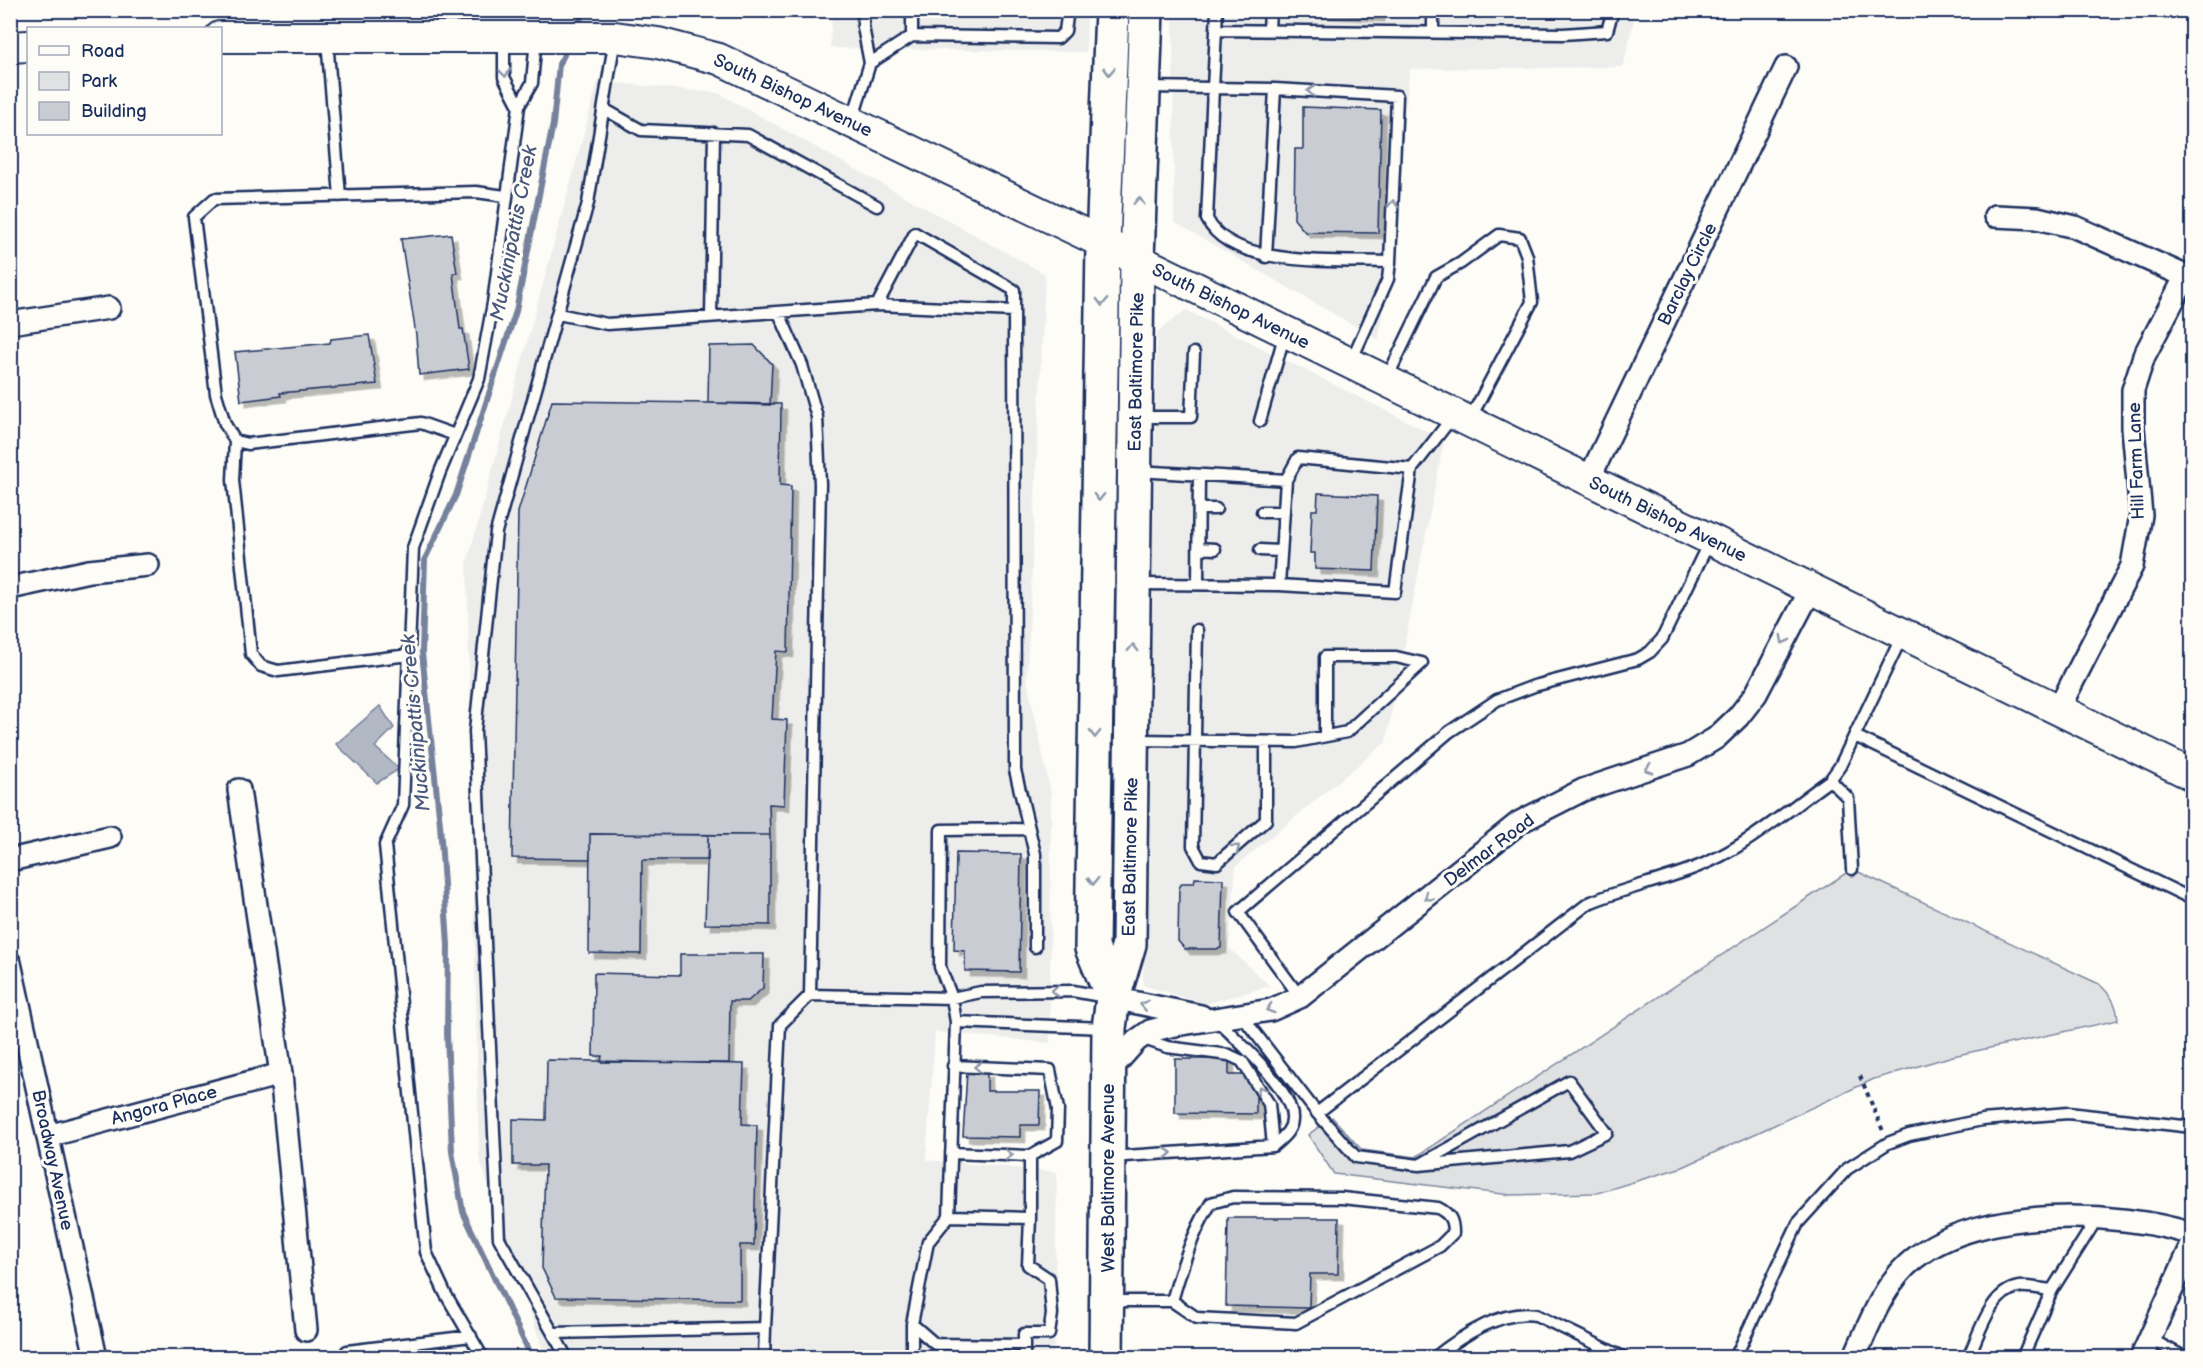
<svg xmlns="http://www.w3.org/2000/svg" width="2203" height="1368" font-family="'Balsamiq Sans',sans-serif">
<defs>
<filter id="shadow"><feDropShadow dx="5.5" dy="5.5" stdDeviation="0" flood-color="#0004"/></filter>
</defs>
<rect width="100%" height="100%" fill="#fdfcf7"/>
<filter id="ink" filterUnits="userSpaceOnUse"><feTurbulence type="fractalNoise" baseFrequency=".0167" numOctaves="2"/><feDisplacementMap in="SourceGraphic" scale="12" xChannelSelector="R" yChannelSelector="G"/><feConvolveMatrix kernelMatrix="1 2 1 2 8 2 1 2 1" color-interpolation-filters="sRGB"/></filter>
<g filter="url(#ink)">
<path fill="#edeeec" d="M832 11H1087L1086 52 830 48Z
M1173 11H1636L1623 67 1410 69 1379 340 1174 222Z
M598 81 718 93 1045 274 1027 679 1051 794 1050 1043 935 1032 926 1160 1057 1172 1054 1357H545L479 1157 467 563Z
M1186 310 1444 440 1386 742 1236 866 1229 948 1270 986 1205 1004 1143 985 1157 332Z"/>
<path fill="#e0e1e3" stroke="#7e88a0" stroke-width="1.5" d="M1852 869 2099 984C2111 995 2117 1004 2118 1020L1953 1056 1874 1079 1683 1167 1597 1193 1511 1195 1334 1174 1308 1135 1332 1117 1362 1150 1416 1157Z"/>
<path fill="#b3b8c5" stroke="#76819c" stroke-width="1.5" d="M380 706 394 728 375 747 399 769 377 783 336 744Z"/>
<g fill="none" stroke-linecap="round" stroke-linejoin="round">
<path stroke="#76819c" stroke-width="6" d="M580 20 584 10
M532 1358 463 1212 452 1152 447 1034 448 945 440 824 422 653 425 559 456 495 516 311 553 124 559 64 564 55"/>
</g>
<path fill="#c9ccd3" stroke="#1b2f5e" stroke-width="1.5" filter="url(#shadow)" d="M1302 10H1380L1379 16 1302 12Z
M1303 107 1381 110 1378 233 1305 232 1294 219 1295 149H1303Z
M451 234 457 273H453L460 329H463L469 369 419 375 416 335 401 239Z
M369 335 377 384 280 393 281 396 241 401 235 352 330 343 331 339Z
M754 345 772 364 770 405 708 403 709 346Z
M552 401 781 404 780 485 791 486 788 652 776 651 772 719 787 720 784 805 769 804 770 835 590 834V859L512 858 518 512Z
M1318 493 1377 496 1374 571 1315 569V553H1310L1312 510H1317Z
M590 834 708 835V860H642L641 954 589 953Z
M708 835H770V925L705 924Z
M956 853 1021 854 1019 972 965 971V951L954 950Z
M1195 878 1223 879 1221 948 1216 949H1185L1178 941 1179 888 1182 883H1194Z
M680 954H764L763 988 748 1001H730L729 1063 601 1062 602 1056H593L594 973 680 975Z
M1175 1059H1229V1075H1246L1256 1090V1114L1175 1113Z
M547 1060 744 1064 742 1124 757 1125 754 1245H740V1300L556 1297 542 1268 545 1165H513V1119L546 1120Z
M967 1072H987V1091H1040L1039 1125H1020V1137L963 1136Z
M1228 1218H1339L1338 1274H1310L1309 1308 1226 1306Z"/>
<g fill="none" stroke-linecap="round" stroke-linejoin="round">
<g stroke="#1b2f5e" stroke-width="15">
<path id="lane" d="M1216 30 1217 10
M1269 30 1270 10
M1433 33V10
M912 36V10
M504 39V77L519 106
M327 40 340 196
M870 63 912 36 1058 38 1065 31 1068 10
M1147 87 1213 88 1207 219C1231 269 1342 260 1390 262L1388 279 1351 361
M1275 89 1397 96 1390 262
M604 109 641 130 748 135 877 206
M852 121 870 63 863 27V10
M1266 257 1275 89 1213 88 1216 30 1563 34 1607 31 1613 10
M877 305 1014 311
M779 313 802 365 817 417 820 484 810 995 952 998 981 992 1073 991 1106 997
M558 314 607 324 877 305 915 233 1014 290 1015 770 1035 854V947
M711 317 714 133
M1386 380 1436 277 1461 263 1499 235 1520 238 1527 256 1532 302 1470 419
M1138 417H1191L1194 353
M1260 421 1285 333
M455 435 421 423 248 444 235 441 225 424 216 394 194 217 214 199 476 192 505 196
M235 441 233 480 251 654 261 666 278 671 409 655
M1137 471 1286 480 1298 458 1412 469
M1199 509H1216
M1262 512H1284
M1198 548 1215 549
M1260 550 1281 551
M1136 584 1279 585 1395 592 1412 469 1454 415
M1198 584 1199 475
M1279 585 1286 480
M1197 630 1193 846 1201 861 1217 863 1266 820V742
M1855 736 2192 899
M1135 740 1296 742 1347 732 1422 663 1396 657H1325V736
M1830 780 1848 798 1852 869
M1300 997 1238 912 1449 732 1497 700 1534 686 1638 659 1650 652 1662 639 1710 540
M1242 1016 1317 1113 1356 1157 1419 1165 1515 1156 1569 1151 1607 1133 1569 1081 1419 1165
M956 1022 1105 1028
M1141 1038 1167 1047 1229 1055 1242 1061 1269 1104 1273 1146
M1317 1113 1589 903C1634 884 1685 877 1728 852 1764 832 1797 803 1830 780L1840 766 1903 634
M951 1153 1030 1156 1057 1141 1058 1109 1050 1070 953 1066
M1110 1157 1273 1146C1282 1138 1293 1130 1292 1117 1291 1088 1236 1039 1216 1019
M949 1216 928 1242 912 1324 935 1344 1024 1345V1334H1049L1052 1314 1049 1279 1028 1265 1030 1218 949 1216 956 1022 952 998 940 967 941 830 1029 829
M1030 1218V1156
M1111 1301H1172L1197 1318 1296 1323 1440 1246 1453 1233C1453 1220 1450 1214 1438 1208L1342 1198 1233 1197 1211 1203C1192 1234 1182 1266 1172 1301
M554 1333 765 1328 780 1025 810 995
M2150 1339 2186 1358
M347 1351 471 1336
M483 1358 445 1293 426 1252 385 845 403 805 413 548 440 472 479 379 493 303 519 106 532 83 536 38
M567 1358 499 1238 475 731 496 532 588 203 615 38
M764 1358 765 1328
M912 1358V1324
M1024 1358V1345
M1434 1358C1460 1337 1502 1309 1536 1315L1625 1358
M1735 1358 1798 1223 1847 1169 1888 1143 1909 1135 1982 1120 2068 1113 2192 1127
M1968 1358C1979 1335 1990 1291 2019 1287 2029 1286 2042 1289 2052 1290
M2022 1358 2052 1290 2098 1217"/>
</g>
<g stroke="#1b2f5e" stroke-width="26">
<path id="street" d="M1995 216 2037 218 2075 227 2192 279
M10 323 109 308
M1588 481 1786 67
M10 588 89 571 148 565
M2058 710 2132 566 2141 515 2133 428V390L2144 356 2186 276
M239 790 281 1074 306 1330
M10 860 110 837
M10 963 96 1358
M1113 998 1201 1016
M1109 1071 1136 1041 1150 1031 1170 1026 1271 1010 1300 997 1520 822 1583 790 1688 755 1716 738 1738 717 1756 694 1811 589
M48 1136 281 1074
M1854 1358C1870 1323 1884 1282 1915 1258 1980 1206 2118 1210 2192 1234
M2141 1358 2192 1245"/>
</g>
<g stroke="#1b2f5e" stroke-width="34">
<path id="secondary" d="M220 37H615L658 43 719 59 1137 259 2192 775
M10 47 28 46"/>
</g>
<g stroke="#1b2f5e" stroke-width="38">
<path id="primary" d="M1112 10 1103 244 1092 948 1113 998
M1106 1358 1109 1028 1113 998 1129 944 1137 259 1146 10"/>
</g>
<path stroke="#1b2f5e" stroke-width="4" stroke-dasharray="4.5 4.5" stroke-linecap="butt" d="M1860 1076 1883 1131"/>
<use href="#lane" stroke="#fdfcf7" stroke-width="10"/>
<use href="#street" stroke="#fdfcf7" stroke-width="21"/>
<use href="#secondary" stroke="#fdfcf7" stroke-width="30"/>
<use href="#primary" stroke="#fdfcf7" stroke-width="33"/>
</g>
<defs><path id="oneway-chevron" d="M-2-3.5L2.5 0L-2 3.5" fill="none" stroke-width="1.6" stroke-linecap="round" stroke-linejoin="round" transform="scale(1.5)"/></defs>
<g stroke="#8c96aa">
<use href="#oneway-chevron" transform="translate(1109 71) rotate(92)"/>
<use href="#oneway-chevron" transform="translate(505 73) rotate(83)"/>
<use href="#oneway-chevron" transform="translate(1311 91) rotate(-177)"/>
<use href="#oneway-chevron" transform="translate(1139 201) rotate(-88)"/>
<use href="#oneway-chevron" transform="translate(1393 204) rotate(-88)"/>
<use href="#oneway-chevron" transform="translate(1102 302) rotate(91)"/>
<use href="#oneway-chevron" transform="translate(1099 497) rotate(91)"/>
<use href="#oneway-chevron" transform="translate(1784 640) rotate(118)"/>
<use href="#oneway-chevron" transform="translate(1133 648) rotate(-89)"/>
<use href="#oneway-chevron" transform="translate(1095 734) rotate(91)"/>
<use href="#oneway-chevron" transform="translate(1649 769) rotate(163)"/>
<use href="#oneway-chevron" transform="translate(1236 848) rotate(-40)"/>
<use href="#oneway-chevron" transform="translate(1093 881) rotate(91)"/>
<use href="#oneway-chevron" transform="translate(1428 897) rotate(141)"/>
<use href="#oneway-chevron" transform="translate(1055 991) rotate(180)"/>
<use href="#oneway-chevron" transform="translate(1144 1005) rotate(-168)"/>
<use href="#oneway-chevron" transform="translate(1270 1009) rotate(162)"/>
<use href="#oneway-chevron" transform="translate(978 1067) rotate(-178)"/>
<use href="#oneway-chevron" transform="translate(1261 1090) rotate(-119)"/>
<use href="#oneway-chevron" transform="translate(1168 1153) rotate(-4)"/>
<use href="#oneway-chevron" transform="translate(1009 1155) rotate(2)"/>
</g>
</g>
<g text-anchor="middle" stroke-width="6" stroke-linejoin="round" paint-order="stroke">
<g font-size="18" fill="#1b2f5e" stroke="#fdfcf7">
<text transform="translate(793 95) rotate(25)" y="6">South Bishop Avenue</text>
<text transform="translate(1687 274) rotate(-64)" y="6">Barclay Circle</text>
<text transform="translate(1231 306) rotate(26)" y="6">South Bishop Avenue</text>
<text transform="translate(1136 372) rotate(-89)" y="6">East Baltimore Pike</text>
<text transform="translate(2136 461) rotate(-92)" y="6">Hill Farm Lane</text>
<text transform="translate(1668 519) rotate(26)" y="6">South Bishop Avenue</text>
<text transform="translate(1489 850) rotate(-37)" y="6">Delmar Road</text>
<text transform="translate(1130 857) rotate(-89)" y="6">East Baltimore Pike</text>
<text transform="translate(164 1105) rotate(-15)" y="6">Angora Place</text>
<text transform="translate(53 1160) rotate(78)" y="6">Broadway Avenue</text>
<text transform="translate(1108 1178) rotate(-90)" y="6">West Baltimore Avenue</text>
</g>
<g font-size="20" font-style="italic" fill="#49587d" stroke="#fdfcf7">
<text transform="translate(513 233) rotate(-79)" y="7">Muckinipattis Creek</text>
<text transform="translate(415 723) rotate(-95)" y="7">Muckinipattis Creek</text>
</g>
</g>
<rect width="2203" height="1368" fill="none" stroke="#fdfcf7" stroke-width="36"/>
<rect x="18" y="18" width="2167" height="1332" fill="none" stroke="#1b2f5e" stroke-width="2" filter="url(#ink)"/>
<rect x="27" y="27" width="195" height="108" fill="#fdfcf7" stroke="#a3aaba" stroke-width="1.5"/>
<rect x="39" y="46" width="30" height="9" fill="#fdfcf7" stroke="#a3aaba" stroke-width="1.5"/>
<text x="81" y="57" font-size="18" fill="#1b2f5e">Road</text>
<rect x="39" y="72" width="30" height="18" fill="#e0e1e3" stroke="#a3aaba" stroke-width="1.5"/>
<text x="81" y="87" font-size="18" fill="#1b2f5e">Park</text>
<rect x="39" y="102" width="30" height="18" fill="#c9ccd3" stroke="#a3aaba" stroke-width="1.5"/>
<text x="81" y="117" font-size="18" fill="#1b2f5e">Building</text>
</svg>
